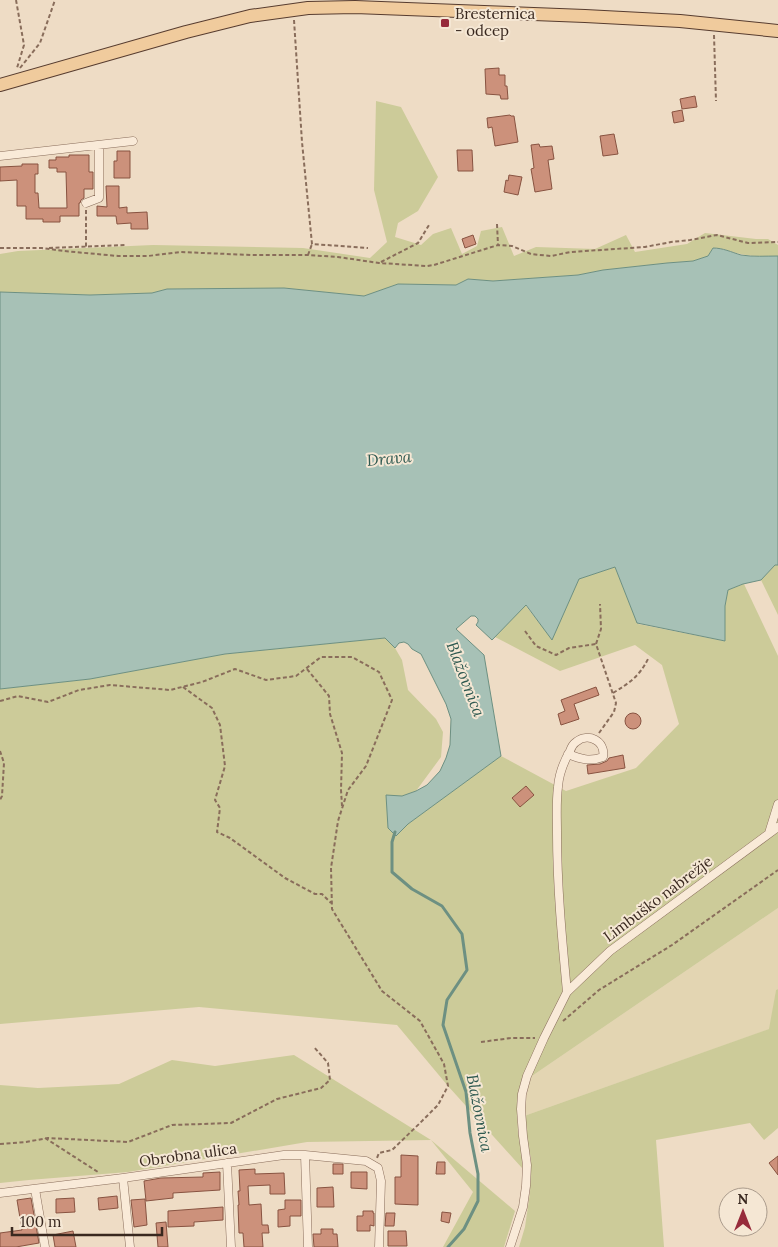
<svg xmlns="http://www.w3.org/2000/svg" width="778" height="1247" font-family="Lora,serif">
<rect width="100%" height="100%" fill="#eedcc5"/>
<path fill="#e3d5b2" d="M778 908V989L776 990 770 1029 524 1116 529 1078Z"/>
<path fill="#cccb99" d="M376 101 401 107 438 177 418 211 398 223 395 237 421 245 433 234 451 228 462 254 477 246 481 231 502 227 514 256 536 247 595 249 626 235 635 252 687 244 705 233 756 239H768L778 245V256C766 256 753 257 741 254 731 252 723 248 713 248L708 256 693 261 667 263 603 270 578 275 493 281 468 279 456 285 398 284 364 296 284 288 167 289 152 293 90 295 0 292V254L18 251 153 245 303 248 370 258 387 242 374 190Z
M775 565H778V615L761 580Z
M615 567 638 624 724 641 725 606 728 590 744 584 778 656V908L529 1078 517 1106 518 1133 523 1149 522 1168 448 1086 397 1025 199 1007 0 1024V689L90 679 225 654 385 638 395 648 402 660 408 690 436 719 443 732 441 757 416 791 402 796 396 836 408 824 501 756 566 791 636 768 679 724 662 665 635 645 560 671 495 637 525 605 552 639 579 579Z
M778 989V1128L764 1140 750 1123 656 1140 664 1247H519L525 1227 530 1192 531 1157 526 1142 524 1116 769 1029 776 990Z
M294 1055 431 1140 515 1211 504 1247H443L473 1192 431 1140 307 1142 128 1172 29 1180 0 1183V1085L38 1088 119 1084 172 1060 215 1066Z"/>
<path fill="#a7c1b6" stroke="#6d9082" d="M713 248C723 248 731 252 741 255 753 257 766 256 778 256V565H775L761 580 743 584 728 590 725 606V641L637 623 615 567 579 579 552 640 526 605 492 640 476 625 478 622V619L475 616H471L456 629 484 655 501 756 408 824 396 836 388 828 386 795 402 796 416 791 427 785 440 771 446 758 450 745 451 719 446 704 421 654 412 649 408 644 404 642 399 643 395 648 385 638 225 654 90 679 0 689V292L90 295 152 293 167 289 284 288 364 296 398 284 456 285 468 279 493 281 578 275 603 270 667 263 693 261 708 256Z"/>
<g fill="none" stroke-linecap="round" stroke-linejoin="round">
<path stroke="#6d9082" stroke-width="3" d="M395 832 392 842V872L412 889 442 906 462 934 467 970 447 1000 443 1025 466 1092 470 1133 478 1174V1201L464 1229 448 1247"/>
</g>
<path fill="#cc917b" stroke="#885341" d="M499 68V75H505V86H507L508 99H501L500 95 486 94 485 69Z
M695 96 697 107 682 109 680 99Z
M682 110 684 121 674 123 672 112Z
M510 115 511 116H514L518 142 495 146 492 127 488 128 487 118Z
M614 134 618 154 603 156 600 136Z
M539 144 540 147 552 146 554 159 548 160 552 189 535 192 531 169 534 168 531 145Z
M457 150H472L473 171H458Z
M117 151H130V178H114V161H117Z
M69 155H89V172H93V189H84V198L81 200 80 203H79V216H60V222H43V219H26V206H17V180L0 181V167L22 166V164H38V174H35V193H38L39 208H67L66 172H57V168H49V160H56V157H69Z
M509 175 522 177 518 195 504 192 506 180 508 181Z
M106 186H119V208L127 207V213L147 212 148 229H131V223L117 224 116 216H97V206L107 207Z
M473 235 476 244 465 248 462 239Z
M596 687 599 695 574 704 579 719 561 725 558 714 565 711 561 700Z
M625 721a8 8 0 1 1 16 0a8 8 0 1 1-16 0Z
M623 755 625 768 588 774 587 765 600 764 607 761 609 758Z
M526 786 534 795 520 807 512 798Z
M401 1155 418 1156V1205L395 1204V1177H401Z
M778 1156V1175L769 1163Z
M437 1162H445V1174H436Z
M333 1164H343V1174H333Z
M255 1169V1174L284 1173 285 1194H270V1185L248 1186 249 1205 261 1204 262 1225H268L269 1233H262L263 1247H244L243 1233H239L238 1205H239L238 1191H240L239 1170Z
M220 1172V1190L173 1193V1198L146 1201 144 1181 161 1178 203 1177V1173Z
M351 1172H367V1189L351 1188Z
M333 1187 334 1207H317V1188Z
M117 1196 118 1208 99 1210 98 1198Z
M31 1198 39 1243 16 1247H0V1233L22 1230 17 1200Z
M74 1198 75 1212 56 1213V1199Z
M145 1199 147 1225 134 1227 131 1200Z
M285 1200H301V1216H290V1226L278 1227V1210L285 1209Z
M223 1207V1220L194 1222V1226L168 1227V1211Z
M363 1211H373V1213H374V1226L370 1225V1231H357V1216H363Z
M442 1212 451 1213 449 1223 441 1221Z
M386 1213H395L394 1226H385Z
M166 1222 168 1247H158L156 1223Z
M321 1229H333V1234H337L338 1247H314L313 1234H321Z
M73 1231 76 1247H55L53 1235Z
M388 1231H406L407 1246H388Z"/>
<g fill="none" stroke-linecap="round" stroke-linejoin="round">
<g stroke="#896d5b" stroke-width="9">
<path id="street" d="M0 156 133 141
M86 203 99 198V146
M769 833 778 804
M567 992C562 939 557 886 557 833 557 818 556 802 558 787 559 773 563 763 570 751 571 748 573 744 576 742 588 732 606 741 603 757 590 762 580 759 568 754
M305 1155 308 1247
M227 1163 231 1247
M123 1178 130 1247
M35 1189 45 1247
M0 1193 123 1178 284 1155H305L366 1161 378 1168 381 1181 379 1247
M510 1247 523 1207 526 1186 527 1165 523 1136 521 1109 522 1094 527 1076 544 1038 567 992 610 951 778 827"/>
</g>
<g stroke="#573c2f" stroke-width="14">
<path id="primary" d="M0 85 186 32 250 16 308 8 355 7 585 16 680 21 778 31"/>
</g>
<path stroke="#896d5b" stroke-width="2" stroke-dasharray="4 2.5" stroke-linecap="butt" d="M16 0 24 45 17 68
M294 20 302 142 312 244 368 248
M714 35 716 101
M20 68 40 43 55 0
M86 210V247
M497 224 498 245
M0 248H42L64 251 118 256H148L180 252 251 255H308L338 257 379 263 427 266 434 265 498 245 512 246 531 254 551 256 571 252 645 247 671 242 690 240 717 235 748 243 778 242
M49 248 126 245
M308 255 312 244
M381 262 418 243 429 225
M525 631 536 646 556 655 569 648 596 644
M307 669 329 696 330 714 342 753 341 790 342 806
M183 687 212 708 220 725 225 766 215 800 220 808 217 832 230 838 285 878 315 894H322L331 903
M613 693C629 683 639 677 648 659
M0 701 18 696 48 702 79 690 110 685 170 690 202 682 235 669 266 680 296 676 321 657H352L379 672 392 700 366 766 348 790 338 821 331 868 332 909 382 991 420 1021 444 1064 448 1086 438 1105 419 1124 392 1150 379 1153 377 1158
M599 733 614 712 616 703 596 644 601 629 600 604
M0 751 4 763 2 796 0 800
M563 1021 599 990 672 945 778 870
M481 1042 511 1038H535
M45 1138 98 1172
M0 1144 26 1142 48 1138 128 1142 172 1125 231 1123 277 1099 321 1088 330 1080 328 1063 314 1047"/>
<use href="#street" stroke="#f9ead8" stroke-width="8"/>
<use href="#primary" stroke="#f0cb9d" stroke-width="12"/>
</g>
<rect fill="#972b3b" stroke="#f5e7d4" stroke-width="2" x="440" y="18" width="10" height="10" rx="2.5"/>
<g text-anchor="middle" stroke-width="4" stroke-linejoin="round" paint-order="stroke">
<g font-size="15" fill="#39281f" stroke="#f5e7d4" text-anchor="start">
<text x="455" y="19">Bresternica<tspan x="455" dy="17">- odcep</tspan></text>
</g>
<g font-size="15" fill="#39281f" stroke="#f5e7d4">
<text transform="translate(658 899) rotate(-37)" y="5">Limbuško nabrežje</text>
<text transform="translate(188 1155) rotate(-8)" y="5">Obrobna ulica</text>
</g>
<g font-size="16" font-style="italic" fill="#2e5950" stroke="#f5e7d4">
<text transform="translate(389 458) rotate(-5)" y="6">Drava</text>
<text transform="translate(466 679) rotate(69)" y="6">Blažovnica</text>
<text transform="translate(480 1113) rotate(79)" y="6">Blažovnica</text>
</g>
</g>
<g transform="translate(743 1212)"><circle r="24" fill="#f5e7d4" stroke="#aa9b8c"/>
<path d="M0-4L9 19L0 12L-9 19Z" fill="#972b3b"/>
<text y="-8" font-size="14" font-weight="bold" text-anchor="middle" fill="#39281f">N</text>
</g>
<path d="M12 1227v8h150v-8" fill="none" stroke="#39281f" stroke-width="2.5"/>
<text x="20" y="1227" font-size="15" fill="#39281f" stroke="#f5e7d4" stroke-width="4" paint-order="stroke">100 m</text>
</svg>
